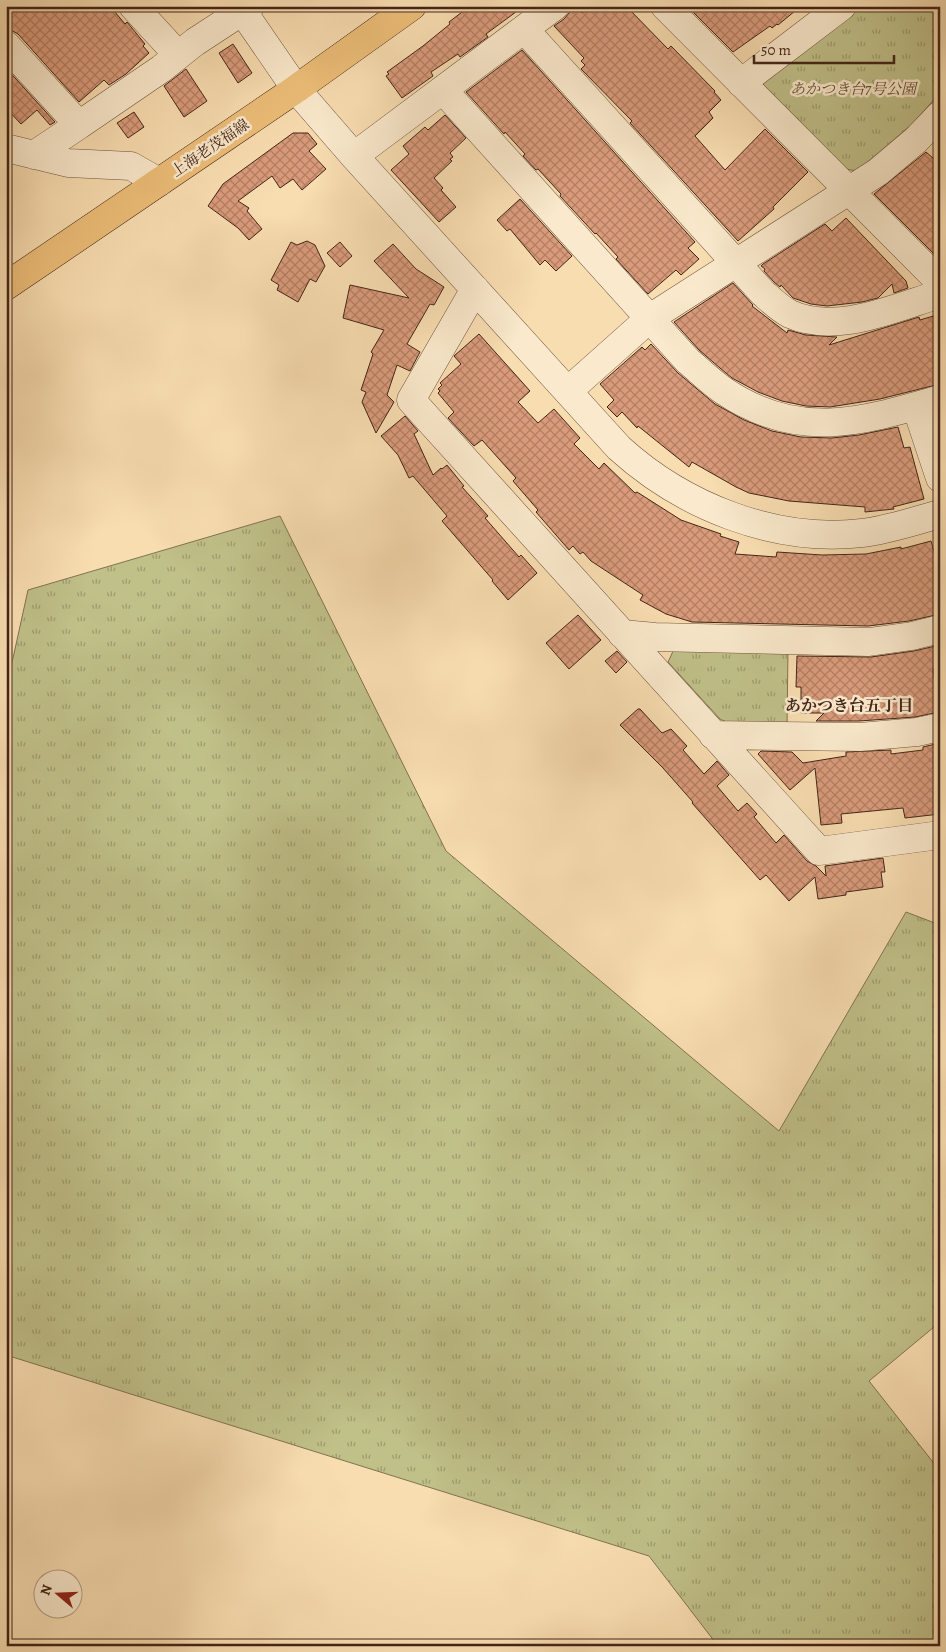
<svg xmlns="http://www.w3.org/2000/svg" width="946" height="1652" font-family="Alegreya,'Noto Serif JP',serif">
<defs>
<pattern id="grass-tufts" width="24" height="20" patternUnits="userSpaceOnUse" patternTransform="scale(1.25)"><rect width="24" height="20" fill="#c0c089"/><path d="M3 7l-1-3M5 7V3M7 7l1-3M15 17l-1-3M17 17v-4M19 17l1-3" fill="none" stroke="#9e9c6f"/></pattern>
<pattern id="building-cross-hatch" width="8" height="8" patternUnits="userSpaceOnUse" patternTransform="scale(1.25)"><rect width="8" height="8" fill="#da9b7b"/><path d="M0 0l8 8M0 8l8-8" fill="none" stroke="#b27e64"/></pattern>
</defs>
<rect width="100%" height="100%" fill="#f8ddb1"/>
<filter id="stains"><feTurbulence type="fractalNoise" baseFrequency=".004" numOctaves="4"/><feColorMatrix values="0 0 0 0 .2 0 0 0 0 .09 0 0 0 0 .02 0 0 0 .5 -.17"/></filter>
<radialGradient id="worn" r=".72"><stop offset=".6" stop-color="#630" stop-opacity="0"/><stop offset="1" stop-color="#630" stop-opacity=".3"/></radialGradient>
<path fill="url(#grass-tufts)" stroke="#827250" d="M855 6H940V93L911 125 857 171 840 168 764 92 763 77Z
M280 516 446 851 779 1131 906 912 940 925V1322L869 1381 940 1471V1646H718L649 1556 6 1355V690L28 590Z
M675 647 788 648 787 728 737 727 720 719 668 662Z"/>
<path fill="url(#building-cross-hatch)" stroke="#432518" d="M6 6H110L125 24 127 22 145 44 143 46 149 53 126 74 109 85 104 80 79 102 18 34 11 30H6Z
M470 6H524L486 34 488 37 460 57 458 54 431 72 433 76 402 98 386 76 389 74 387 72 423 46 450 24 449 22Z
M575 6 582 13 589 6H626L668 49 671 46 715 91 714 92 721 100 709 112 713 118 695 136 725 170 765 129 808 172 773 207 774 209 738 241 630 123 632 121 581 69 585 65 581 61 584 58 554 26 564 19Z
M687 6H801L778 25 777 24 772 28 770 26 733 52Z
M233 44 252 73 238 83 219 53Z
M522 50 695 242 688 248 699 259 681 275 676 270 648 294 616 259 618 257 596 233 595 234 560 196 561 194 538 169 536 170 523 156 525 154 505 132 504 134 466 92Z
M6 68 55 122 50 125 37 110 21 124 6 108Z
M186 69 207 101 184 117 164 86Z
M134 112 144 127 128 138 117 123Z
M445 115 466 138 450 153 453 157 450 159 452 161 434 178 443 188 441 190 456 207 439 222 391 170 409 154 403 146 425 127 428 130Z
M293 133H308L317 144 309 151 326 169 302 190 293 179 280 188 272 176 238 201 249 208 247 211 262 229 249 240 238 228 208 206 223 184Z
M926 152 940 164V260L874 194Z
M520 199 572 256 556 271 545 260 540 265 510 229 507 231 497 220Z
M846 218 906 281 908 288 894 293 892 284 878 298 862 302 827 306 811 304 793 298 781 285 780 287 774 282 764 271 765 269 761 266 763 264 825 224 832 231Z
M307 241 315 245 325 266 316 282 310 279 298 302 277 290 279 285 271 280 291 242 297 245Z
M340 242 352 256 340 267 327 253Z
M393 244 416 269 444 287 434 305 430 304 407 344 420 352 410 371 397 365 387 395 394 402 376 433 362 402 366 392 361 390 373 354 371 352 384 330 343 318 350 285 409 298 374 261Z
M733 283 753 305 752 306 787 333 788 330 806 335 837 337 829 345 919 317 920 320 940 314V384L880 399 830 407 806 406 782 401 758 392 732 378 720 368 699 350 674 322Z
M479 334 530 391 518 402 538 423 554 409 580 438 574 444 599 469 604 463 635 493 637 492 681 520 721 534 720 536 739 542 735 554 776 557 777 552 822 555 866 554 901 547V549L931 541 936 559 940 558V614L909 621 868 626 692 622 666 614 640 600 643 595 591 561 583 552 580 554 573 546 569 550 536 512 538 510 513 481 516 478 482 440 474 446 448 418 454 412 438 393 440 391 438 389 442 385 440 383 461 364 454 356Z
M651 344 678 373 715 404 744 420 772 431 801 437 832 438 859 435 898 427 904 448 910 447 924 499 893 507 894 509 865 512V507L789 501 749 493 736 487 692 462 689 467 638 426 637 428 622 412 617 417 607 407 614 400 600 384 642 347 645 350Z
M405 416 418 431 414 434 433 475 441 468 442 469 447 465 464 486 462 487 488 516 485 518 519 557 521 555 537 573 508 600 492 581 493 580 442 521 447 516 413 476 409 478 398 455 381 436Z
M578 615 601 640 569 669 546 643Z
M940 645V667L933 669 939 712 915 717 859 721H816L824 713H801V687H796L797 656 871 657 914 651Z
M617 651 627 662 616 673 605 661Z
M638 709H640L662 733 671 729 687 746 683 750 704 774 717 761 729 775 717 786 738 811 747 803 757 814 754 817 776 843 784 835 807 861 816 866 826 876 825 866 883 858 885 872H881L883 887 846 892V895L818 899 815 877 789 901 766 875 760 880 692 803 693 802 663 768 620 725Z
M940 743V814L905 818 903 808 841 814 842 823 821 825 815 768 790 790 758 754 761 751 792 752 803 763 846 756V752L891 750V754L923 750V747Z"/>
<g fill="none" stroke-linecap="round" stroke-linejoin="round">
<g stroke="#70533e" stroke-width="29">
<path id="minor" d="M133 6 178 55
M665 6 940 282
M243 12 296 89 354 156 619 448C683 506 774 543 862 533 888 530 914 521 940 514
M524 29 555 6
M6 45 79 125 161 69 195 42 250 6
M741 83 842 6
M443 90 688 361C700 371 711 382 724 391 798 441 861 422 940 399
M6 148 68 163 131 166 159 182
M34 155 79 125
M354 156 524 29 763 293C771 300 780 309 790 314 837 335 894 308 940 294
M475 289 411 400 819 851 940 835
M568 391 650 318 878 172 916 140 940 115
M916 406 940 478
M622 634 655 637 869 642 912 636 940 629
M713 735 860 737 917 732 940 727"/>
</g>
<g stroke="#432518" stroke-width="29">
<path id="major" d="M6 286 296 89 412 6"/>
</g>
<use href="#minor" stroke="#fae9cc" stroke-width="28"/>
<use href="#major" stroke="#ecbe78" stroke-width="28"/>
</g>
<g text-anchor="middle" stroke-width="5" stroke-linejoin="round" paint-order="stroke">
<g font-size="15" font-style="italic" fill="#624c34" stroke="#fae9cc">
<text x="853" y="94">あかつき台7号公園</text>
</g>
<g font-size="15" fill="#432518" stroke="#fae9cc">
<text transform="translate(210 148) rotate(-34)" y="5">上海老茂福線</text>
</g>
<g font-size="16" font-weight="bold" fill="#432518" stroke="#fae9cc">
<text x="849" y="711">あかつき台五丁目</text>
</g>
</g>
<rect width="946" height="1652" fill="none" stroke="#f8ddb1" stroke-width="25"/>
<rect x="8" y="8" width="931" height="1637" fill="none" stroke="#432518" stroke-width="2.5"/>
<rect x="12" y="12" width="921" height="1627" fill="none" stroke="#432518"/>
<g transform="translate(58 1594) rotate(289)"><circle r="24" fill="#fae9cc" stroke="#b19b84"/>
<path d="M0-4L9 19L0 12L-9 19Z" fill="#8f2418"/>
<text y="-8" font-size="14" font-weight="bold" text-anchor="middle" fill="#432518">N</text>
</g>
<path d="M754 55v8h140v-8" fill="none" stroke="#432518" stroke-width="2.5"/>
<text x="761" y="55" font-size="15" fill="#432518" stroke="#fae9cc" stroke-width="4" paint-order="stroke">50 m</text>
<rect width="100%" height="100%" filter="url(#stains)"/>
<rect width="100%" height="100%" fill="url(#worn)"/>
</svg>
